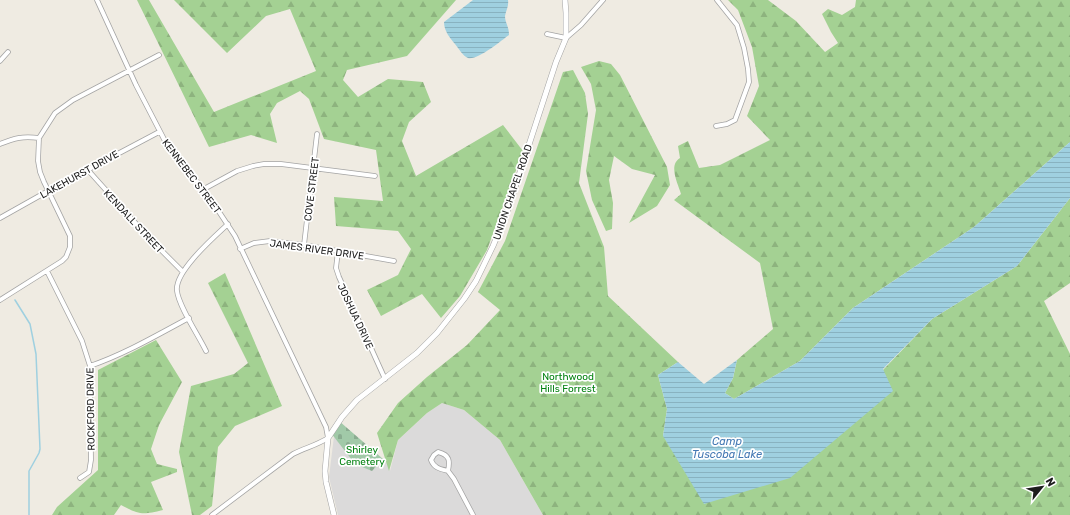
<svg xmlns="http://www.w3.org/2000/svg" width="1070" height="515" font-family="Rubik,sans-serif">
<defs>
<pattern id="forest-firs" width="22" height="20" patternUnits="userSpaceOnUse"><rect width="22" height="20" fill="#a4d193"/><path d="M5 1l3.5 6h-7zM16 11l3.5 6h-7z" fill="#8db37e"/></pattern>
<pattern id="cemetery-stones" width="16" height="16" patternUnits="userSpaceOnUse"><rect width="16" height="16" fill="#a1c9a8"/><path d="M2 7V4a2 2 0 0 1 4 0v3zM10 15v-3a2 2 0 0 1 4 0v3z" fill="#8aac90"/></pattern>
<pattern id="water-rules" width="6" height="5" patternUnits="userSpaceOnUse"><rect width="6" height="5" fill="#9fd0e0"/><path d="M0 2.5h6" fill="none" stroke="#88b2c0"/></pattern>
</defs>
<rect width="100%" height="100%" fill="#efebe2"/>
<path fill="#dbdada" d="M442 403 464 410 500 440 543 515H338L329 477 334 436 355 464 385 458 390 471 398 440 427 413Z"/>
<path fill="url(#forest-firs)" d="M137 0H149L214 112 316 71 290 9 266 16 227 53 174 0H456L407 56 347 70 343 80 358 97 388 79 423 82 431 102 409 122 402 141 416 176 503 125 523 151 487 250 460 296 441 318 422 294 381 316 367 290 398 275 411 249 398 231 336 226 334 197 383 201 376 150 324 139 309 99 300 91 277 103 270 114 277 143 251 135 209 147Z
M728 0H768L796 21 825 52 838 43 831 32 822 14 828 9 842 15 855 7 856 0H1070V142L974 227 853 308 800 361 734 399 725 393 733 378 737 360 773 329 760 263 674 200 681 194C678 184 668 165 680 158L678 146 688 141 699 168 720 165 770 140 747 116 759 86 752 47 738 10Z
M599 61 611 64 620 75 667 167 670 185 657 206 629 223 655 175 632 169 614 156 609 180 613 203 612 229 606 231 592 200 586 171 596 110 591 84 581 67Z
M573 70 585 93 588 114 579 183 604 247 608 296 678 362 658 375 667 409 663 436 883 370 932 319 1017 266 1070 198V283L1044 301 1070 354V515H543L500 440 464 410 442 403 427 413 398 440 389 471 377 433 398 403 427 377 467 345 500 310 478 292 505 241 563 72Z
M225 273 282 406 235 426 218 447 212 506 200 515H192L179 452 191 386 234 374 248 363 208 283Z
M156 340 182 382 159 425 151 449 157 464 177 469V472L151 482 163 510C142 515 140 515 121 505L114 515H52L57 507 98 470V370Z"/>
<path fill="url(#cemetery-stones)" d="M339 421 383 459 372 471 355 464 331 433Z"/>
<path fill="url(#water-rules)" d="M473 0H508C509 6 506 10 505 16 505 23 509 26 509 35 502 40 477 61 468 58 463 56 459 49 455 44 450 38 444 31 444 22Z
M1070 142V198L1017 266 932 319 883 369 893 391 790 478 704 504 663 436 667 409 658 375 678 362 704 384 737 360 733 378 725 393 734 399 800 361 853 308 974 227Z"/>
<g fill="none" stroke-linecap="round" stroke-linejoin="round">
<path stroke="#9fd0e0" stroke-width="1.5" d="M15 300 30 324 36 354 40 449 39 453 29 471V515"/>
<g stroke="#a4a4a4" stroke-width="5.5">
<path id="minor" d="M97 0 136 85 166 143 179 162 204 189 235 236 326 427 328 438C317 445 305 448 293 454L212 515
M547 34 566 38 581 25 603 0
M0 61 8 52
M716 126 727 124 735 120 749 82 748 69 744 48 737 25 717 0
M0 144C15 138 22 136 39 138
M87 169 149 238 182 271
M204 189 237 171 253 166 264 164H281L375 176
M0 218 57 186 159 132
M304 245 317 134
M240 249 254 243 270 241 304 245 394 261
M338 251 336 268 339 277 385 379
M47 271 82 341 90 366 91 460 89 472 80 478
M0 300 62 261 66 257 70 247V236L44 182 40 172 38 161 39 138 55 113 73 100 159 55
M206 351C199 336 179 307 177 291 174 272 214 237 228 224
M90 366C125 354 157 335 189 318
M438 452C450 455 450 461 448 471 440 469 434 468 431 460L434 455Z
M448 471 454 479 473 515"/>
</g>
<g stroke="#a4a4a4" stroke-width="6">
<path id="tertiary" d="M334 515 326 482 325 471 328 438 342 417 357 400 417 353 437 333 464 299 476 281 493 246 506 215 556 62 566 38V13L565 0"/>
</g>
<use href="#minor" stroke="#fff" stroke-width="4"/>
<use href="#tertiary" stroke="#fff" stroke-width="5"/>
</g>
<g text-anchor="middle" stroke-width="3.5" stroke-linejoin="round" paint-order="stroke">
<g font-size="10" fill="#1d1d1d" stroke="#fff">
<text transform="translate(79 174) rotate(-29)" y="4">LAKEHURST DRIVE</text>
<text transform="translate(192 176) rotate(53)" y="4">KENNEBEC STREET</text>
<text transform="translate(311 189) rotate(-83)" y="4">COVE STREET</text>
<text transform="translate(512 192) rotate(-71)" y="4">UNION CHAPEL ROAD</text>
<text transform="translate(134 221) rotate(47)" y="4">KENDALL STREET</text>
<text transform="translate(317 249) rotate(8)" y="4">JAMES RIVER DRIVE</text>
<text transform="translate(356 316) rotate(65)" y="4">JOSHUA DRIVE</text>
<text transform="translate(90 409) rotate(-91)" y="4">ROCKFORD DRIVE</text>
</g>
<g font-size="10" fill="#048211" stroke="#fff">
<text x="568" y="380">Northwood<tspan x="568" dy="12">Hills Forrest</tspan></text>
<text x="362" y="453">Shirley<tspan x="362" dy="12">Cemetery</tspan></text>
</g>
<g font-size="11" font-style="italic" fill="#4378b3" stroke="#fff">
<text x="727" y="445">Camp<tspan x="727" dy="13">Tuscoba Lake</tspan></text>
</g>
</g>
<g transform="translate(1042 487) rotate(60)" stroke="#ffffff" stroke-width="3" paint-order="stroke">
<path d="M0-3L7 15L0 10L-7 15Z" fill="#1d1d1d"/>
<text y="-6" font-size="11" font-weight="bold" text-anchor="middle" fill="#1d1d1d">N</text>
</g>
</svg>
